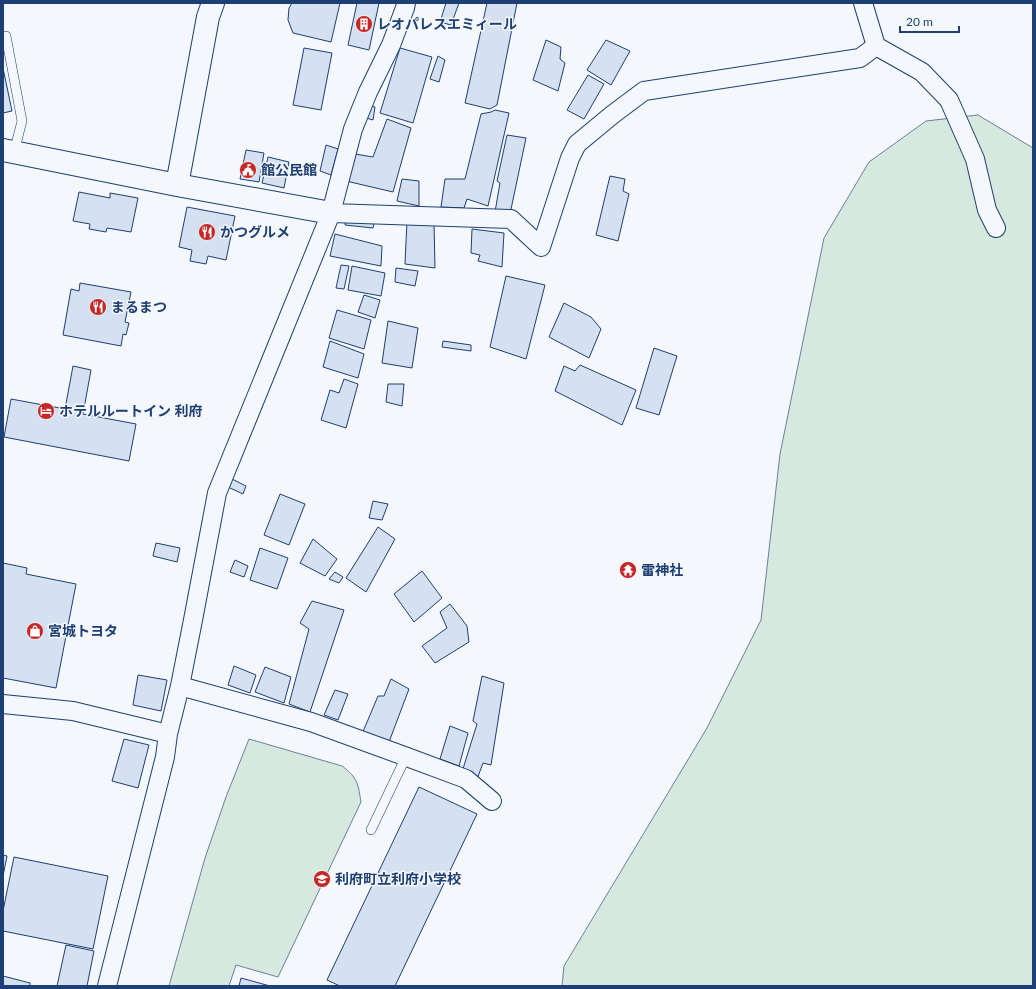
<svg xmlns="http://www.w3.org/2000/svg" width="1036" height="989" font-family="Lato,'Noto Sans JP',sans-serif">
<rect width="100%" height="100%" fill="#f4f7fb"/>
<path fill="#d7e8df" stroke="#687fa3" d="M978 115 1033 148V986H562L564 966 707 728 761 620 780 454 824 238 869 162 926 121Z
M249 739 342 766C358 778 358 784 361 802L278 977 236 965 229 986H169L205 858 226 797Z"/>
<path fill="#d5e0f0" stroke="#1d3f73" d="M292 3H340L331 42 293 33 288 20 289 8Z
M357 3H379L369 50 348 45Z
M446 3H459L451 25 440 22Z
M487 3H517L497 105 490 109 465 103Z
M546 40 561 47 560 59 565 63 558 91 533 80Z
M606 40 630 51 611 85 587 70Z
M304 48 332 53 321 110 293 105Z
M400 48 432 57 413 123 380 113Z
M438 56 445 60 439 82 430 79Z
M3 68 12 111 3 113Z
M588 75 604 84 584 119 567 110Z
M367 105 375 107 373 120 363 117Z
M495 110 509 113 488 206 467 199 464 208 441 207 445 179H465L481 114 491 112Z
M387 119 411 128 393 192 346 181 355 154 373 157Z
M507 135 526 138 510 214 495 212 500 183 497 181Z
M326 145 338 149 331 175 320 171Z
M246 150 264 153 259 182 240 179Z
M268 157 289 162 284 188 262 183Z
M610 176 625 179 623 191 629 194 618 241 596 235Z
M402 179 419 181V206L397 201Z
M79 192 110 198V193L138 198 131 232 107 228 106 232 89 229 90 224 73 221Z
M187 207 235 216 226 260 208 256 206 264 190 261 192 250 179 247Z
M346 218 375 219 373 228 345 225Z
M407 221 434 223 435 268 405 264Z
M472 229 504 233 502 267 478 261 480 255 471 253Z
M335 234 382 246 381 266 330 256Z
M341 265 349 266 344 289 336 288Z
M352 266 385 273 381 296 348 290Z
M396 268 418 271 415 286 395 282Z
M506 276 545 285 526 359 490 347Z
M80 283 131 292 125 322 129 323 126 335 123 334 121 346 63 335 71 289 79 291Z
M364 295 380 300 375 318 358 312Z
M564 303 591 317 601 329 589 358 549 337Z
M337 310 371 320 364 349 329 338Z
M388 321 418 328 412 368 382 363Z
M330 341 364 354 358 378 323 367Z
M443 341 471 345V351L442 347Z
M654 348 677 356 659 415 636 408Z
M580 365 636 390 622 425 555 391 564 366 575 371Z
M73 366 91 370 83 414 136 424 129 461 4 437 11 399 65 409Z
M344 379 358 384 346 428 321 420 330 390 339 393Z
M388 384H404L402 406 386 402Z
M232 479 246 486 243 494 228 487Z
M280 494 305 504 289 545 264 535Z
M373 501 388 504 382 520 369 518Z
M378 527 395 539 366 592 346 578Z
M313 539 337 559 325 576 300 563Z
M156 543 180 548 177 562 153 556Z
M260 548 288 558 277 589 250 580Z
M235 560 248 566 244 577 230 572Z
M3 563 27 568 26 574 76 584 56 688 3 678Z
M422 571 442 598 414 622 394 594Z
M335 572 343 577 339 583 329 579Z
M312 601 344 610 310 712 289 704 309 629 300 623Z
M450 604 467 626 469 642 435 663 422 646 447 628 440 612Z
M234 666 256 675 250 693 228 685Z
M265 667 291 677 284 703 255 692Z
M138 675 167 680 161 711 133 705Z
M482 676 504 683 491 765 483 763 476 782 462 772 477 724 473 721Z
M391 679 409 689 389 742 362 734 378 696H384Z
M335 690 348 694 338 720 324 715Z
M450 726 468 733 459 766 440 759Z
M124 739 149 745 138 788 112 781Z
M419 787 477 814 395 986H340L327 980Z
M3 855 7 856 3 876Z
M14 857 108 876 93 949 3 931V911Z
M66 945 94 951 87 986H57Z
M3 976 30 983V986H3Z
M241 978 270 986H239Z"/>
<g fill="none" stroke-linecap="round" stroke-linejoin="round">
<g stroke="#1d3f73" stroke-width="10">
<path id="service" d="M6 36 22 121 14 152
M371 830 402 765 407 757"/>
</g>
<g stroke="#1d3f73" stroke-width="20">
<path id="minor" d="M863 3 876 46 922 72 949 100 975 159 987 210 996 228
M331 213 511 219 541 247 570 158 577 144 612 115 644 91 860 58 876 46
M180 686 311 722 407 757 466 779 492 801
M3 704 73 711 168 734
M107 986 165 757 168 734 180 686 193 620 217 493 331 213 353 129 368 92 391 45 405 8 406 3"/>
</g>
<g stroke="#1d3f73" stroke-width="24">
<path id="tertiary" d="M3 150 177 185 331 213
M177 185 208 17 213 3"/>
</g>
<use href="#service" stroke="#f4f7fb" stroke-width="9"/>
<use href="#minor" stroke="#f4f7fb" stroke-width="18"/>
<use href="#tertiary" stroke="#f4f7fb" stroke-width="22"/>
</g>
<defs>
<g id="building-disc" transform="scale(0.9)"><circle r="9.5" fill="#c62828" stroke="#f4f7fb"/><path d="M-4-6H4V6H1V3H-1V6H-4ZM-2.5-4.3h1.7v1.8h-1.7ZM.8-4.3h1.7v1.8H.8ZM-2.5-1h1.7V.8h-1.7ZM.8-1h1.7V.8H.8Z" fill="#fff"/></g>
<g id="civic-disc" transform="scale(0.9)"><circle r="9.5" fill="#c62828" stroke="#f4f7fb"/><path d="M-.6-6.5H3V-4.5H.6V-3L4-1V1h2V6H-6V1h2V-1L-.6-3ZM-1.2 2.5V6h2.4V2.5Z" fill="#fff"/></g>
<g id="restaurant-disc" transform="scale(0.9)"><circle r="9.5" fill="#c62828" stroke="#f4f7fb"/><path d="M-5-6h1v4h1v-4h1v4h1v-4h1v5L-1.5 .5V6h-2V.5L-5-1ZM5-6V6H3V1.5H1.5Q1.5-4 5-6Z" fill="#fff"/></g>
<g id="hotel-disc" transform="scale(0.9)"><circle r="9.5" fill="#c62828" stroke="#f4f7fb"/><path d="M-6-4.5h1.5V1H6V5H4.5V3h-9V5H-6ZM-4 0a1.8 1.8 0 1 1 3.6 0ZM.5 0V-2.5h3Q6-2.5 6 0Z" fill="#fff"/></g>
<g id="temple-disc" transform="scale(0.9)"><circle r="9.5" fill="#c62828" stroke="#f4f7fb"/><path d="M0-6L5-2H3V0L6.5 2.5H4V6H1.5V3h-3V6H-4V2.5H-6.5L-3 0V-2H-5Z" fill="#fff"/></g>
<g id="shop-disc" transform="scale(0.9)"><circle r="9.5" fill="#c62828" stroke="#f4f7fb"/><path d="M-5-2.5h2.3a2.7 3.5 0 0 1 5.4 0H5L5.5 6h-11ZM-1.5-2.5h3a1.5 2.3 0 0 0-3 0Z" fill="#fff"/></g>
<g id="school-disc" transform="scale(0.9)"><circle r="9.5" fill="#c62828" stroke="#f4f7fb"/><path d="M0-5L7-2L0 1L-7-2ZM-4 1L0 2.5L4 1V4Q0 6-4 4Z" fill="#fff"/></g>
</defs>
<g fill-rule="evenodd">
<use href="#building-disc" x="364" y="24"/>
<use href="#civic-disc" x="248" y="170"/>
<use href="#restaurant-disc" x="207" y="232"/>
<use href="#restaurant-disc" x="98" y="307"/>
<use href="#hotel-disc" x="46" y="411"/>
<use href="#temple-disc" x="628" y="570"/>
<use href="#shop-disc" x="35" y="631"/>
<use href="#school-disc" x="322" y="879"/>
</g>
<g text-anchor="middle" stroke-width="3" stroke-linejoin="round" paint-order="stroke">
<g font-size="14" font-weight="bold" fill="#1d3f73" stroke="#f4f7fb" text-anchor="start">
<text x="377" y="29">レオパレスエミィール</text>
<text x="261" y="175">館公民館</text>
<text x="220" y="237">かつグルメ</text>
<text x="111" y="312">まるまつ</text>
<text x="59" y="416">ホテルルートイン 利府</text>
<text x="641" y="575">雷神社</text>
<text x="48" y="636">宮城トヨタ</text>
<text x="335" y="884">利府町立利府小学校</text>
</g>
</g>
<rect width="1036" height="989" fill="none" stroke="#1d3f73" stroke-width="8"/>
<path d="M900 26v6h59v-6" fill="none" stroke="#1d3f73" stroke-width="2"/>
<text x="906" y="26" font-size="12" fill="#1d3f73" stroke="#f4f7fb" stroke-width="3" paint-order="stroke">20 m</text>
</svg>
